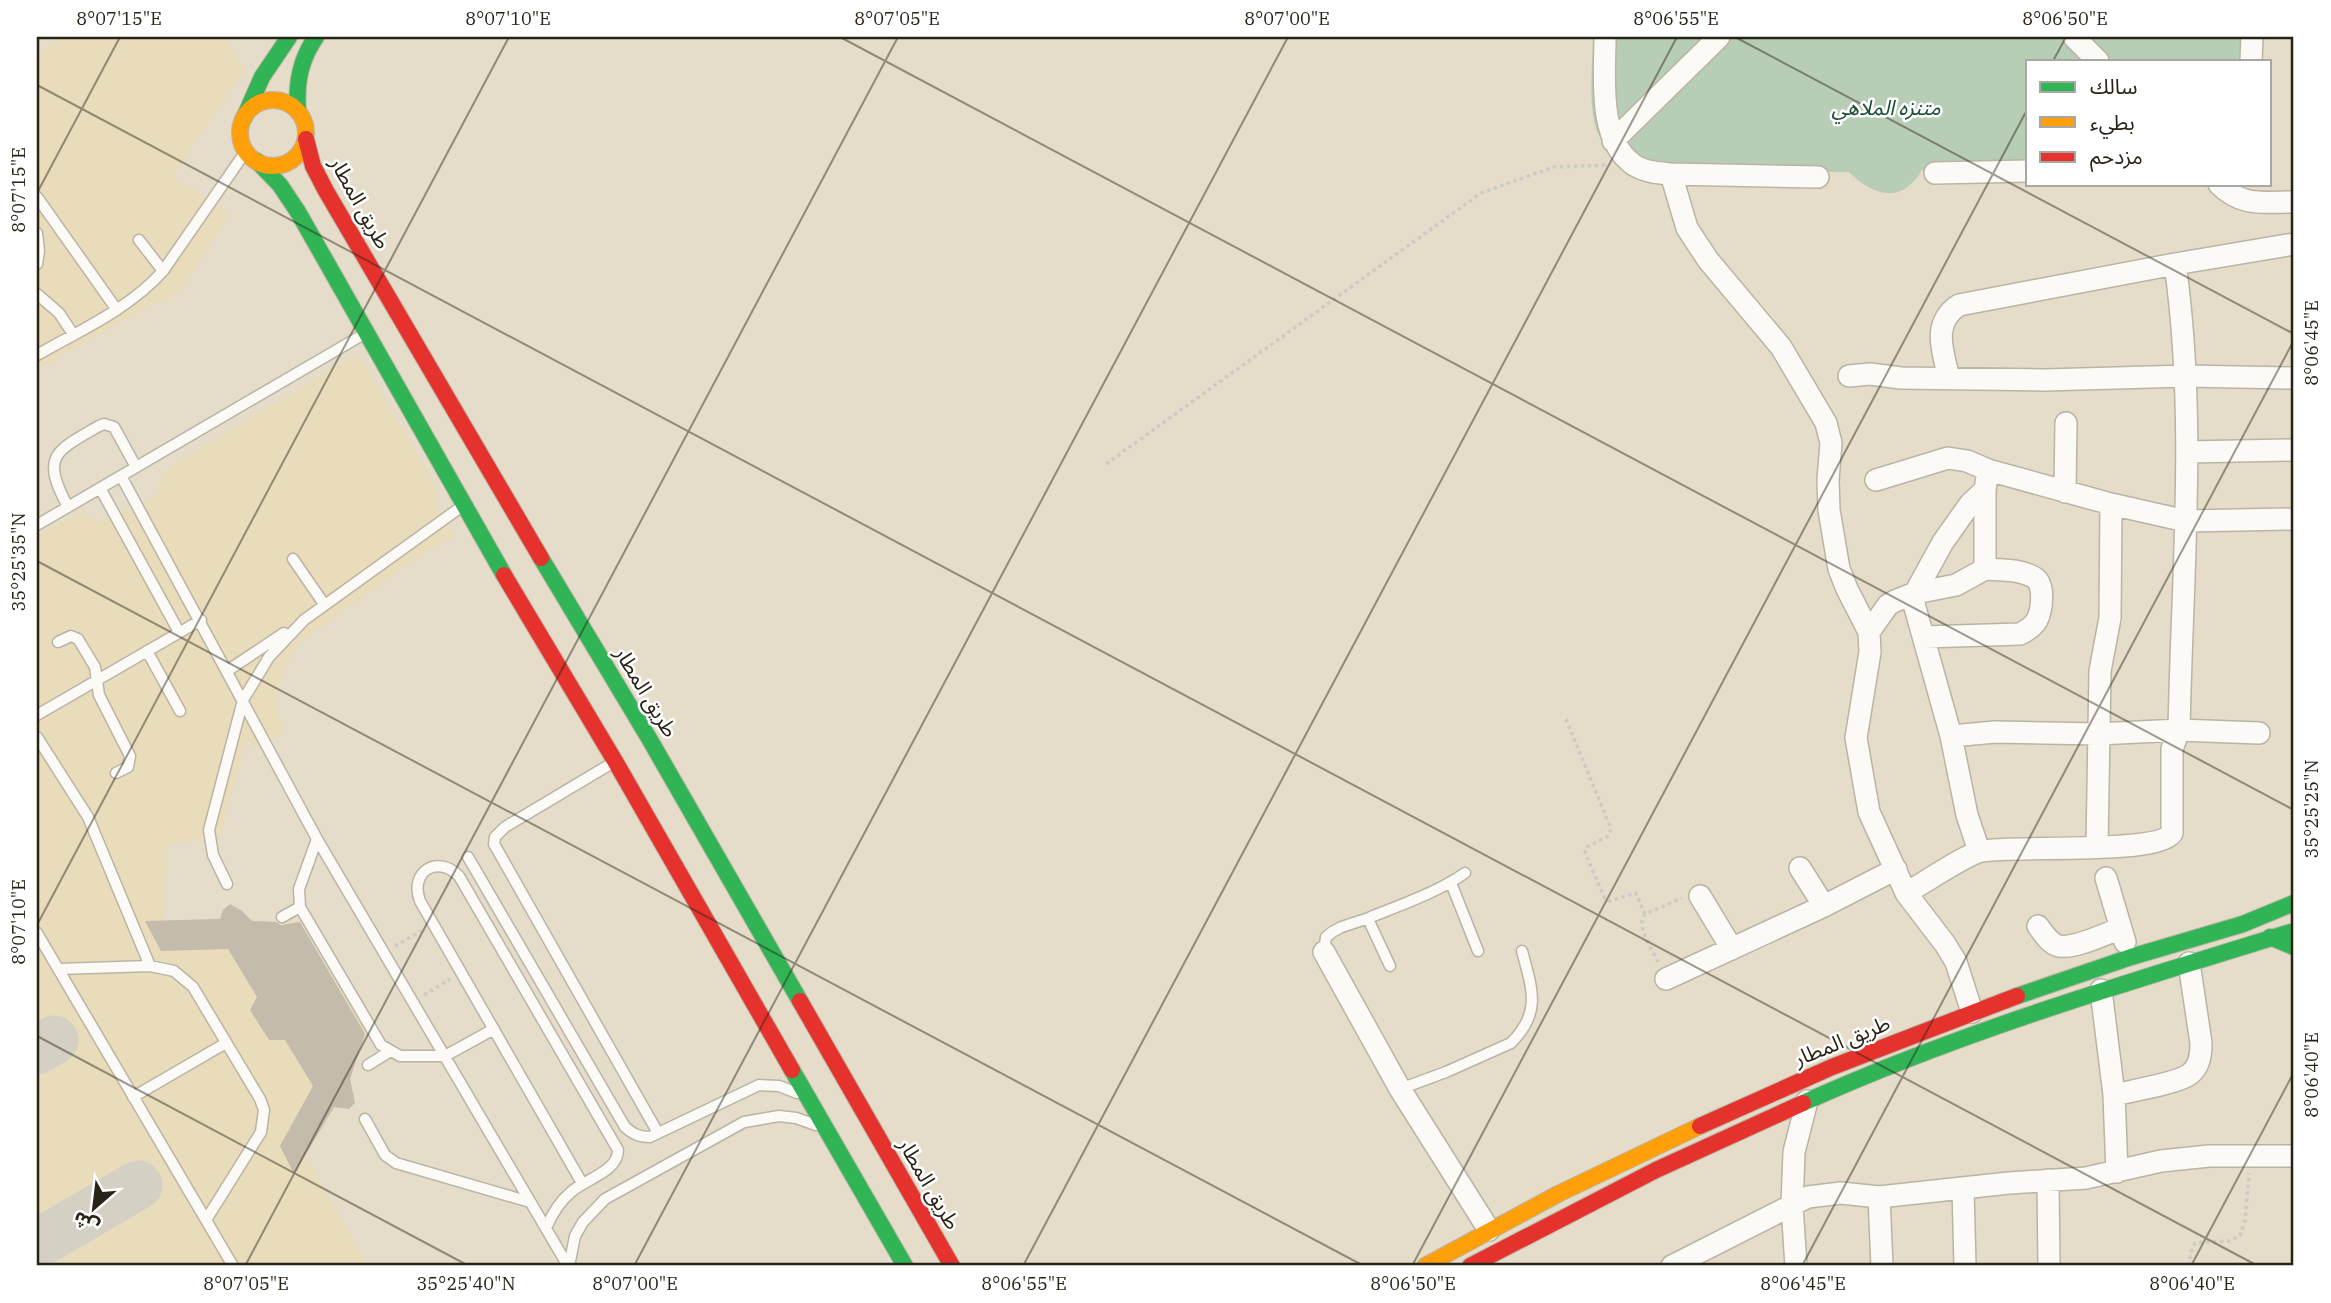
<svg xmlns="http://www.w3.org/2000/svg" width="2331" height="1303" font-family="'IBM Plex Serif','Noto Sans Arabic',serif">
<rect width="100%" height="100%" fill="#e5ddc9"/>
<path fill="#e9dcbb" d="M62 37H224L245 70 173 176 230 214 180 292 140 311 37 370V54Z
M352 357 362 360 438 490 435 508 455 536 431 548 301 641 287 662 278 692V711L284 732 253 747 247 738 220 837 168 844 164 920 220 919 225 907 232 904 253 921 300 922 366 1031 350 1079 355 1102 349 1109 336 1104 305 1155 368 1266H37V535L76 515H85L102 521 157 495 162 476 177 462Z"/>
<path fill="#b8cdb6" d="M1593 37H2258L2257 61H2028V171L1922 170C1902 205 1873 196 1849 172H1644C1628 163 1611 155 1601 139 1586 117 1593 63 1593 37Z"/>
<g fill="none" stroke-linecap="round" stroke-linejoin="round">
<path stroke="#d4d0c3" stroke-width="49" d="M37 1050 54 1040
M37 1244 138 1185"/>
</g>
<path fill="#c3bbab" d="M230 904 242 911 252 921 276 922 281 925 300 922 365 1034 350 1079 355 1103 349 1109 334 1107 294 1174 280 1146 313 1086 285 1040H269L250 1010 257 997 228 949 161 951 145 921 220 919 223 910Z"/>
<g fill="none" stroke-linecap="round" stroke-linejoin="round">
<g stroke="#bbb4a5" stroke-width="13">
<path id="lane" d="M37 197 117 310
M37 233 39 251 37 264
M139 240 163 271
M37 294 59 313 73 334
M37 355C81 330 129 309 163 271L246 151
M121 476 317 839 568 1266
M100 488 179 632
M68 507C41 456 54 452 99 426L104 424 114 427 136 467
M37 525 364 334
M293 559 324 604
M58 642 71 636 78 639 95 667 99 695 130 756 128 767 116 773
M147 651 180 711
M227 671 284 633
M37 715 201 620
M37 737 88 817 150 966
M614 762 505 827 495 837 494 844 658 1133
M317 839 299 889 300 907 381 1045 400 1056H445L494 1029
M468 857 625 1127C633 1134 639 1137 650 1137L759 1085 779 1086 797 1093
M1451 883 1478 951
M227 884 213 855 209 830 243 700 269 657 304 620 461 507
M282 917 300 907
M1368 919 1390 966
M37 933 233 1266
M1324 952 1326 937C1340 924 1355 924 1371 917 1403 904 1438 892 1465 873
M58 969 150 966 174 971 193 987 260 1099 264 1110 261 1132 206 1220
M368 1065 389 1052
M1400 1089 1446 1072 1511 1043C1542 1012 1532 989 1522 951
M133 1097 226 1043
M365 1119 385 1155 396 1163 530 1202
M546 1228C552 1214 559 1202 571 1192 585 1179 618 1172 618 1150L459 876C437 854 409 872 420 901L582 1183
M569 1266 575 1236 583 1222 605 1199 744 1122 779 1116 796 1118 816 1125"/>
</g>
<g stroke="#bbb4a5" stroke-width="24">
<path id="street" d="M1605 37C1605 75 1597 140 1634 165 1645 172 1659 173 1671 174L1818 177
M2074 37 2098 61
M2251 61 2252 37
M1613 141 1719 37
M1935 173 2028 171
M1671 174 1687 228 1708 260 1781 347 1826 423 1831 443 1828 480 1829 510 1839 569 1847 589 1869 632 1870 652 1856 738 1869 812 1906 893 1945 944 1956 962 1972 1012
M2219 184C2241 207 2264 202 2294 202
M1849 376 1870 374 1901 378 2045 380 2186 376 2294 378
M1949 378C1943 352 1931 323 1959 305L2175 264 2294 244
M2187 452 2294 450
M1876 480 1948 458 1967 461 1988 470 2111 504 2186 521 2294 519
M2065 492 2066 423
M1869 632 1888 605 1895 601 1915 593 1956 585 1985 569V490
M1924 637 2020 634C2026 631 2033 627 2037 620 2042 610 2045 585 2035 578 2021 569 2001 570 1985 569
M1951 736 1995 732 2098 734 2179 730 2259 733
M2097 847 2100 671 2110 618 2111 504
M1979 851 1967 815 1951 736 1914 604 1915 593 1943 542 1970 504 1985 490 1988 470
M1800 868 1824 906
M2106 878 2125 942
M1906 893C1923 884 1966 854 1982 851 2015 845 2157 855 2172 833V749L2179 730C2182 575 2197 418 2175 264
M1700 896 1732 949
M2038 926C2043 933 2050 944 2059 946 2074 949 2105 934 2119 929
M1324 952 1400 1089 1489 1230
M1666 979 1824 906 1896 869
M2101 990 2114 1095 2117 1172
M2114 1095C2130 1091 2179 1083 2190 1074 2200 1066 2201 1054 2201 1043L2189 963
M2048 1180 2049 1266
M1963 1188 1965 1266
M1879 1197 1882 1266
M1672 1266 1808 1197 1841 1193 1879 1197 2009 1183 2086 1178 2161 1161 2209 1156H2294
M1796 1266 1792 1206 1794 1152 1807 1101"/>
</g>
<g stroke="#bbb4a5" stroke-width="18">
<path id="fast" d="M298 111C296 83 300 60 316 37
M244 118 262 77 289 37
M257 161 280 185 298 212 504 575
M541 558 650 740 800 1001
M2270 937 2294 947
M2017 996 2131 957 2243 924 2294 903
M792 1070 905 1266
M1803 1103C1960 1032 2126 983 2291 932"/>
</g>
<g stroke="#bbb4a5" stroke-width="18">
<path id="slow" d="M240 133a33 33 0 1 1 66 0a33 33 0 1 1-66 0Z
M1425 1266 1558 1194 1700 1126"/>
</g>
<g stroke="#bbb4a5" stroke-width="18">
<path id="jam" d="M306 139 313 166 326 191 541 558
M504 575 615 761 792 1070
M800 1001 952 1266
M1700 1126 1832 1067 2017 996
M1470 1266 1656 1170 1803 1103"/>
</g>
<path stroke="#cdcbc5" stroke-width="3.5" stroke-dasharray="3.5 3.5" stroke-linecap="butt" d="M1106 464 1481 193 1554 167 1607 165
M1566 719 1611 829 1608 836 1587 847 1585 853 1605 899 1609 901 1636 893 1645 914
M395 946 421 931
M1658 962C1652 948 1635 927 1645 914L1682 898
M424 995 450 979
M2190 1266V1254L2195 1243 2228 1241 2240 1236 2245 1221 2249 1173"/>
<use href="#lane" stroke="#fbfaf7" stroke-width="10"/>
<use href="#street" stroke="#fbfaf7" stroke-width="21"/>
<use href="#fast" stroke="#30b455" stroke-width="16"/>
<use href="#slow" stroke="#ff9f0a" stroke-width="16"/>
<use href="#jam" stroke="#e5322d" stroke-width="16"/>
</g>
<path fill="none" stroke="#292316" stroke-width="2" stroke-opacity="0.45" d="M840 37 2294 810M1735 37 2294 334M2053 61 2066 37M37 85 2258 1266M37 193 120 37M37 561 1364 1266M37 925 509 37M37 1036 469 1266M245 1266 898 37M634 1266 1288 37M1023 1266 1677 37M1412 1266 2028 108M1802 1266 2294 340M2191 1266 2294 1072"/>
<g text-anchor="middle" stroke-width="5" stroke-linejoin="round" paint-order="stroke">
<g font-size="21" font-style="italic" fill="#174e34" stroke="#fff">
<text x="1886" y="115">متنزه الملاهي</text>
</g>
<g font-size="21" fill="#292316" stroke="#fff">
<text transform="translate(360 203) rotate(61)" y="7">طريق المطار</text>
<text transform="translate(646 692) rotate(59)" y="7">طريق المطار</text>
<text transform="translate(1842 1041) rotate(-22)" y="7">طريق المطار</text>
<text transform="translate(929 1184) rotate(60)" y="7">طريق المطار</text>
</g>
</g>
<rect width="2331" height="1303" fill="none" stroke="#ffffff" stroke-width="77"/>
<rect x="2026" y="60" width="245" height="126" fill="#ffffff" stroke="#a9a7a2" stroke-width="2"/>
<rect x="2040" y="82" width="35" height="10" fill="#30b455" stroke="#a9a7a2" stroke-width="2"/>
<text x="2090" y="94" font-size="21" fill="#292316">سالك</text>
<rect x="2040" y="117" width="35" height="10" fill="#ff9f0a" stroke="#a9a7a2" stroke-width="2"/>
<text x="2090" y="130" font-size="21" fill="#292316">بطيء</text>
<rect x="2040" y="152" width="35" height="10" fill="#e5322d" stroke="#a9a7a2" stroke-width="2"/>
<text x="2090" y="164" font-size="21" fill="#292316">مزدحم</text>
<g transform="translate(94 1208) rotate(208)" stroke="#ffffff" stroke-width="5" paint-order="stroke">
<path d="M0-5L12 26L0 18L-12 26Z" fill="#292316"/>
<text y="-10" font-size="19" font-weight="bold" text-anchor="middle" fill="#292316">ش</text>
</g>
<rect x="38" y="38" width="2254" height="1226" fill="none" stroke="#292316" stroke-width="2.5"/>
<g font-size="18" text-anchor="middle" fill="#292316">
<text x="119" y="25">8°07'15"E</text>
<text x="508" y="25">8°07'10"E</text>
<text x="897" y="25">8°07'05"E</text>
<text x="1287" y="25">8°07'00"E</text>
<text x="1676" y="25">8°06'55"E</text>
<text x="2065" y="25">8°06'50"E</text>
<text transform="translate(19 190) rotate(-90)" y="6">8°07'15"E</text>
<text transform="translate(2312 343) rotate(-90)" y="6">8°06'45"E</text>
<text transform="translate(19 562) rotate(-90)" y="6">35°25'35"N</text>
<text transform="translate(2312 809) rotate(-90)" y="6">35°25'25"N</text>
<text transform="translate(19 922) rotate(-90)" y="6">8°07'10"E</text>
<text transform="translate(2312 1075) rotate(-90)" y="6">8°06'40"E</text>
<text x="246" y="1290">8°07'05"E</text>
<text x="466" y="1290">35°25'40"N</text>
<text x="635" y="1290">8°07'00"E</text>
<text x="1024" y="1290">8°06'55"E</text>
<text x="1413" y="1290">8°06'50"E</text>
<text x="1803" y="1290">8°06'45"E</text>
<text x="2192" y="1290">8°06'40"E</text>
</g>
</svg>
